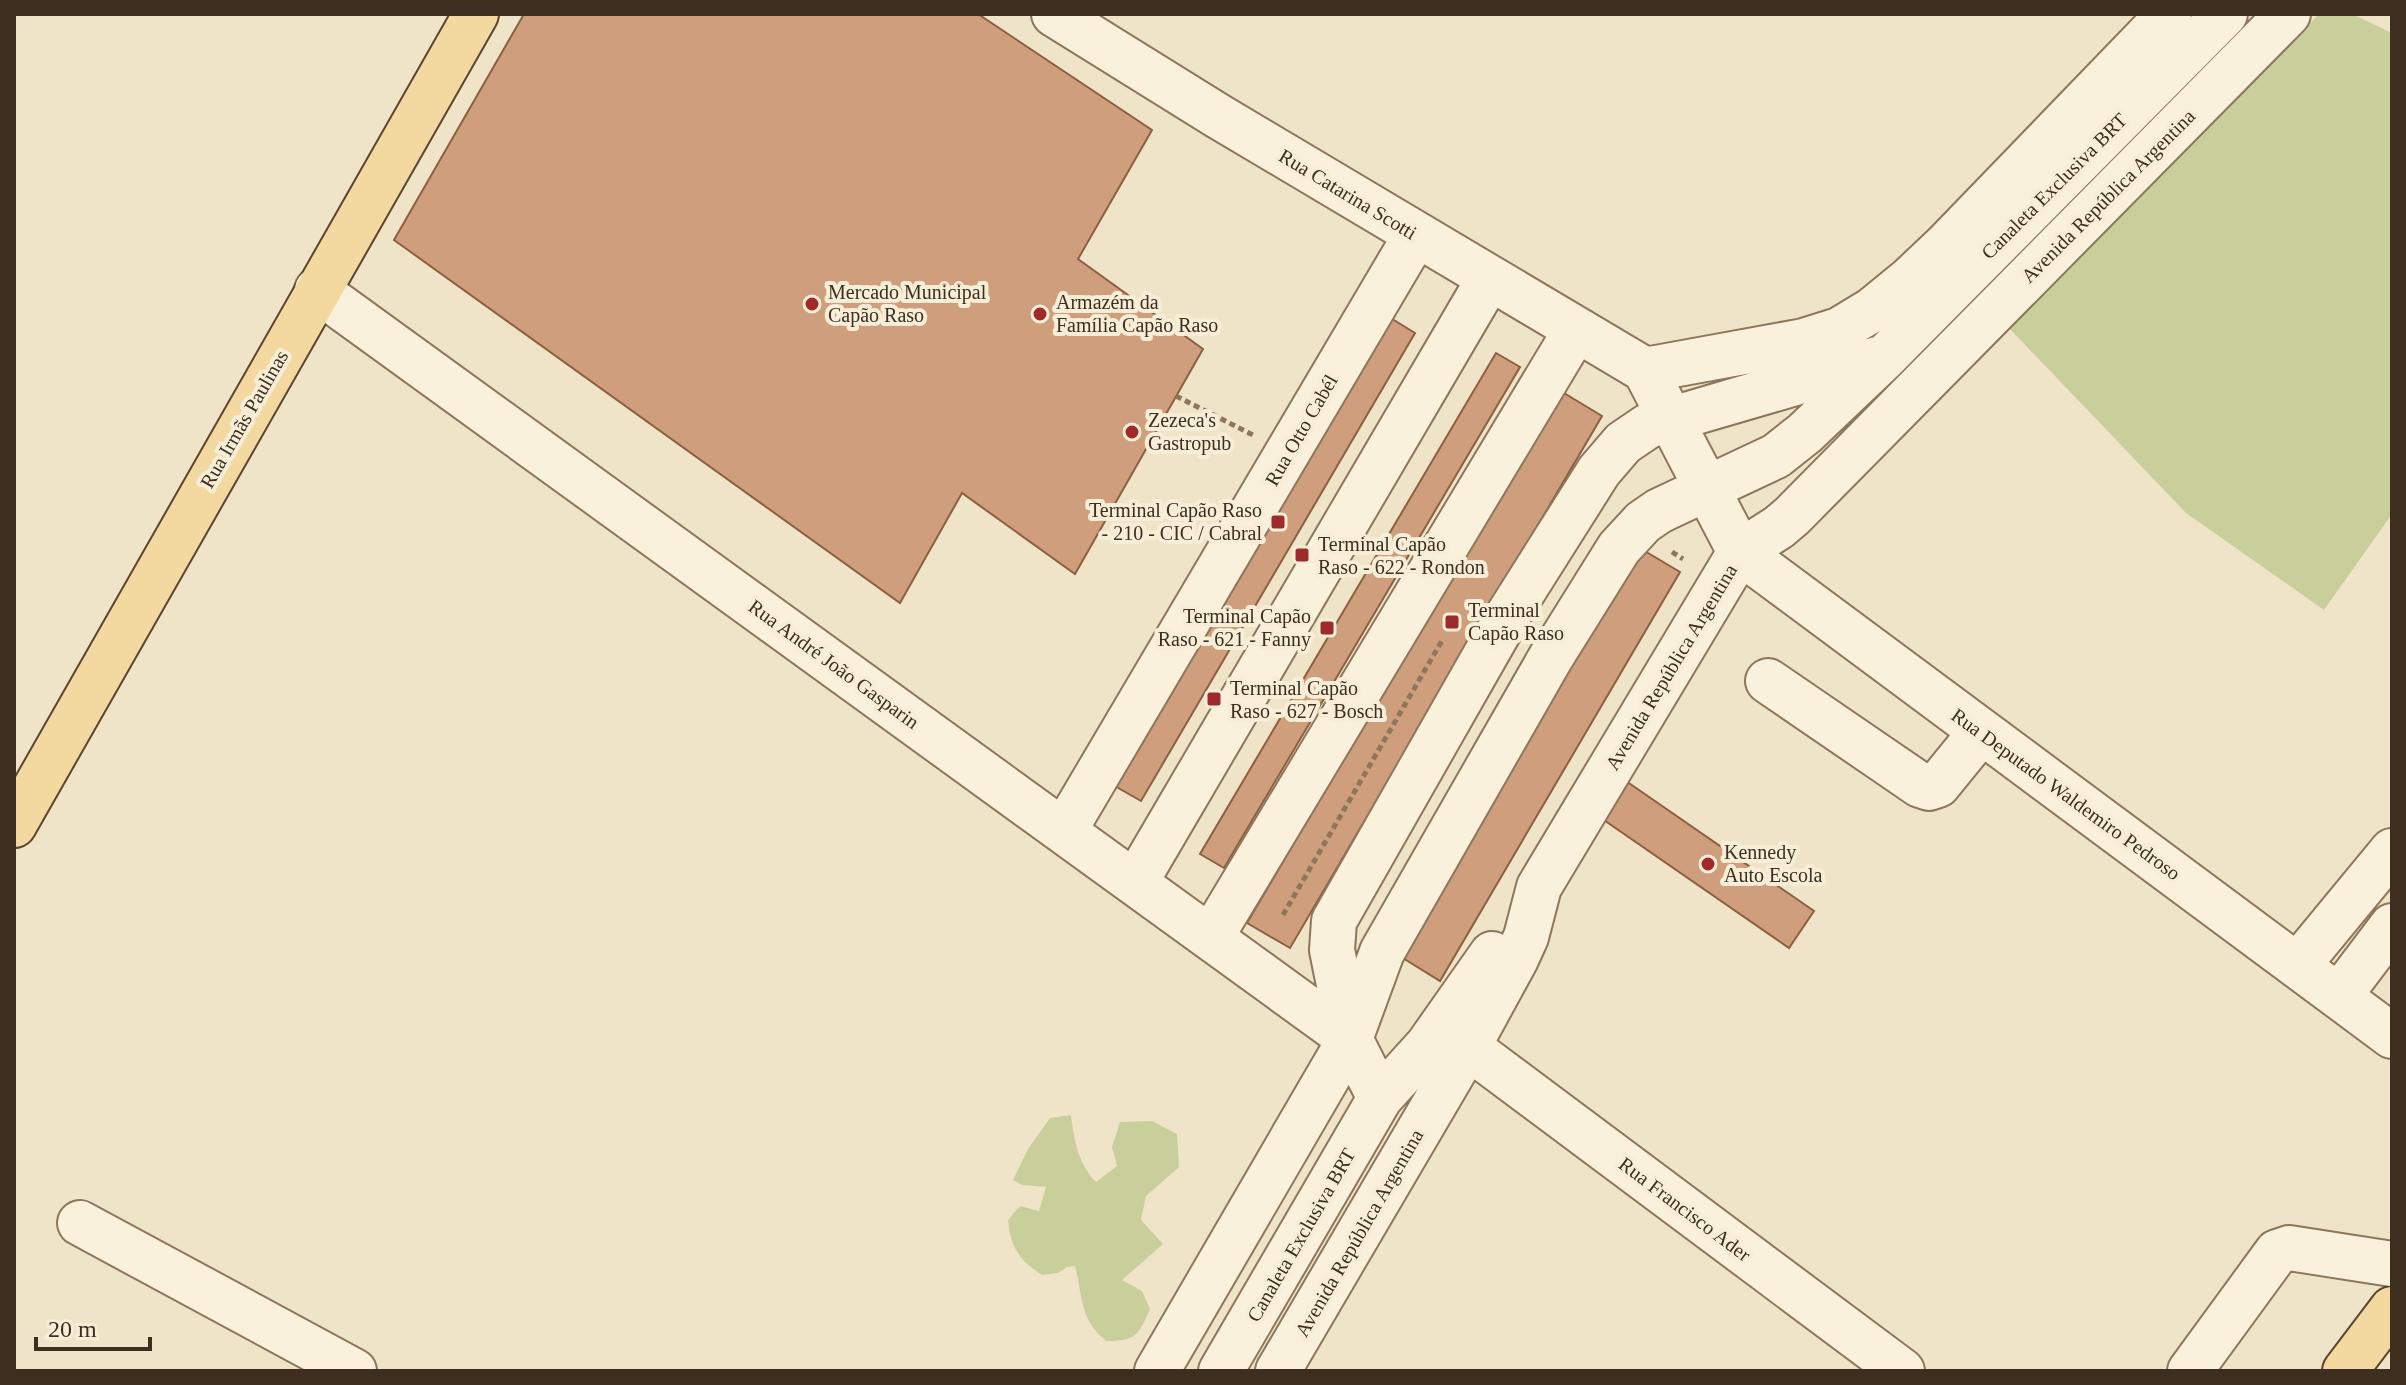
<svg xmlns="http://www.w3.org/2000/svg" width="2406" height="1385" font-family="'Times New Roman',serif">
<rect width="100%" height="100%" fill="#f0e4c8"/>
<path fill="#c9cf9b" d="M2319 14H2352L2392 33V514L2324 610 2186 513 2007 326Z
M1071 1115C1074 1140 1078 1163 1096 1182L1117 1166 1112 1147 1120 1122 1152 1121 1177 1134 1179 1167 1146 1196 1141 1220 1163 1244 1122 1280 1142 1291 1150 1309C1138 1336 1136 1341 1106 1341 1079 1319 1083 1296 1075 1266L1067 1267 1058 1273 1042 1275C1018 1259 1011 1248 1008 1220L1020 1206 1039 1211 1046 1187 1022 1185 1013 1180 1028 1149 1050 1118Z"/>
<path fill="#cf9f7d" stroke="#8d5f41" stroke-width="2" d="M524 14H978L1152 130 1078 259 1203 349 1075 574 962 493 900 603 394 240Z
M1389 317 1415 333 1141 801 1113 785Z
M1496 353 1520 367 1224 868 1200 854Z
M1559 390 1602 416 1290 948 1247 923Z
M1638 547 1680 572 1440 981 1398 955Z
M1626 781 1814 911 1789 948 1601 818Z"/>
<g fill="none" stroke-linecap="round" stroke-linejoin="round">
<g stroke="#8d765c" stroke-width="48">
<path id="minor" d="M1054 14 1218 116 1645 370
M317 290 1350 1039
M1645 370 1740 552 2392 1036
M1645 370 1804 341 1839 330 1872 310 1910 279 1946 245 2169 14
M1768 681 1920 785 1929 788 1938 785 1981 732
M1064 831 1416 235
M1135 883 1489 279
M1211 937 1576 330
M2298 965 2392 851
M2339 996 2392 926
M1468 1047 1902 1371
M1380 1098 1350 1039 1332 950 1334 921 1510 612 1599 471 1623 443 1648 426 1877 359
M80 1223 354 1371
M1157 1371 1350 1039 1382 952 1551 657 1619 548 1643 522 1659 511 1776 456 1805 433 1884 358 2225 14
M1221 1371 1380 1098 1428 1045 1492 954
M1278 1371 1468 1047 1516 959 1526 937 1539 887 1740 552 1779 527 1792 516 2288 14
M2190 1371 2277 1252 2289 1248 2392 1264"/>
</g>
<g stroke="#5b4430" stroke-width="48">
<path id="major" d="M14 825 476 14
M2345 1371 2392 1309"/>
</g>
<path stroke="#8d765c" stroke-width="5" stroke-dasharray="6 4" stroke-linecap="butt" d="M1176 396 1253 435
M1672 552 1683 559
M1283 915 1443 639"/>
<use href="#minor" stroke="#faf1dc" stroke-width="44"/>
<use href="#major" stroke="#f3d9a0" stroke-width="44"/>
</g>
<g fill="#9e2a2b" stroke="#f7eed8" stroke-width="3">
<circle cx="812" cy="304" r="8"/>
<circle cx="1040" cy="314" r="8"/>
<circle cx="1132" cy="432" r="8"/>
<rect x="1270" y="514" width="16" height="16" rx="4"/>
<rect x="1294" y="547" width="16" height="16" rx="4"/>
<rect x="1444" y="614" width="16" height="16" rx="4"/>
<rect x="1319" y="620" width="16" height="16" rx="4"/>
<rect x="1206" y="691" width="16" height="16" rx="4"/>
<circle cx="1708" cy="864" r="8"/>
</g>
<g text-anchor="middle" stroke-width="8" stroke-linejoin="round" paint-order="stroke">
<g font-size="20" fill="#3d2e20" stroke="#f7eed8">
<text transform="translate(2054 186) rotate(-45)" y="7">Canaleta Exclusiva BRT</text>
<text transform="translate(1348 194) rotate(31)" y="7">Rua Catarina Scotti</text>
<text transform="translate(2108 196) rotate(-45)" y="7">Avenida República Argentina</text>
<text transform="translate(244 419) rotate(-60)" y="7">Rua Irmãs Paulinas</text>
<text transform="translate(1301 430) rotate(-60)" y="7">Rua Otto Cabél</text>
<text transform="translate(834 664) rotate(36)" y="7">Rua André João Gasparin</text>
<text transform="translate(1671 667) rotate(-59)" y="7">Avenida República Argentina</text>
<text transform="translate(2066 794) rotate(36)" y="7">Rua Deputado Waldemiro Pedroso</text>
<text transform="translate(1685 1209) rotate(37)" y="7">Rua Francisco Ader</text>
<text transform="translate(1359 1233) rotate(-60)" y="7">Avenida República Argentina</text>
<text transform="translate(1301 1235) rotate(-60)" y="7">Canaleta Exclusiva BRT</text>
</g>
<g font-size="20" fill="#3d2e20" stroke="#f7eed8" text-anchor="start">
<text x="828" y="299">Mercado Municipal<tspan x="828" dy="23">Capão Raso</tspan></text>
<text x="1056" y="309">Armazém da<tspan x="1056" dy="23">Família Capão Raso</tspan></text>
<text x="1148" y="427">Zezeca's<tspan x="1148" dy="23">Gastropub</tspan></text>
<text x="1262" y="517" text-anchor="end">Terminal Capão Raso<tspan x="1262" dy="23">- 210 - CIC / Cabral</tspan></text>
<text x="1318" y="551">Terminal Capão<tspan x="1318" dy="23">Raso - 622 - Rondon</tspan></text>
<text x="1468" y="617">Terminal<tspan x="1468" dy="23">Capão Raso</tspan></text>
<text x="1311" y="623" text-anchor="end">Terminal Capão<tspan x="1311" dy="23">Raso - 621 - Fanny</tspan></text>
<text x="1230" y="695">Terminal Capão<tspan x="1230" dy="23">Raso - 627 - Bosch</tspan></text>
<text x="1724" y="859">Kennedy<tspan x="1724" dy="23">Auto Escola</tspan></text>
</g>
</g>
<rect width="2406" height="1385" fill="none" stroke="#3d2e20" stroke-width="32"/>
<path d="M36 1337v12h114v-12" fill="none" stroke="#3d2e20" stroke-width="4"/>
<text x="48" y="1337" font-size="24" fill="#3d2e20" stroke="#f7eed8" stroke-width="6" paint-order="stroke">20 m</text>
</svg>
